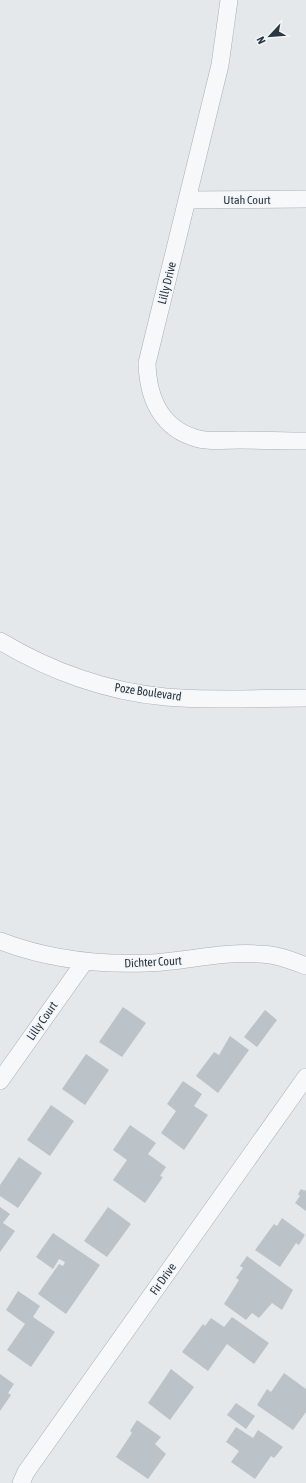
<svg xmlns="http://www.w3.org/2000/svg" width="306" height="1483" font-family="'Asap Condensed',sans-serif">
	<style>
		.building { fill: #bbc2c8 }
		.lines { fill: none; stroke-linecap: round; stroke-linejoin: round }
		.street-casing { stroke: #a9afb5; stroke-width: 18 }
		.street { stroke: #f6f8f9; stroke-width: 17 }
		.labels { text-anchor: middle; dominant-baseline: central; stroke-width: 3; stroke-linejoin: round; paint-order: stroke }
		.street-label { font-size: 12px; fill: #2c3743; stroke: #f3f6f8 }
	</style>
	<rect width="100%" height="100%" fill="#e4e8eb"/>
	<path class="building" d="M123,1007L146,1023L122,1057L99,1042Z
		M265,1010L277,1020L257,1047L244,1037Z
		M230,1036L249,1050L218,1093L196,1076L214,1052L219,1055Z
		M86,1054L109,1070L85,1105L62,1089Z
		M183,1081L202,1094L194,1106L208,1115L184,1150L161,1133L176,1111L167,1104Z
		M51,1105L74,1121L50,1156L27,1140Z
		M130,1125L156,1143L148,1154L166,1167L160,1176L163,1177L145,1203L113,1180L127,1160L113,1150Z
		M19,1157L42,1173L18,1208L0,1196V1185Z
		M301,1189L305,1191L306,1189V1211L295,1203L300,1196L298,1194Z
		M0,1207L10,1214L3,1223L15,1231L0,1252Z
		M108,1207L131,1224L107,1257L84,1241Z
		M282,1218L305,1235L299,1245L296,1243L280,1267L255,1250L274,1224L277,1226Z
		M53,1233L100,1265L66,1314L38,1294L59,1264L63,1266L65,1262L59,1259L53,1269L36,1257Z
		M247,1256L293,1290L282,1310L272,1303L259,1318L252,1313L246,1320L224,1304L239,1280L236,1278L243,1268L240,1266Z
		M18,1291L40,1306L33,1317L55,1332L31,1367L7,1350L25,1324L6,1310Z
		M232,1317L269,1343L254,1364L227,1344L208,1371L182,1352L203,1324L205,1326L211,1318L224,1327Z
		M171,1369L194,1387L170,1420L148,1403Z
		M284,1373L306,1389V1412L293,1430L257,1405L267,1389L271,1392Z
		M0,1374L14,1384L8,1393L11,1395L0,1411Z
		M236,1403L255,1416L246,1429L227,1415Z
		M137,1420L161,1437L155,1444L166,1454L148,1479L116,1457L132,1433L130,1431Z
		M236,1427L253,1438L258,1430L283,1447L274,1458L271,1456L255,1479L231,1462L239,1451L226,1442Z"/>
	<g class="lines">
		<g class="street-casing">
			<path id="street" d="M229,0L220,65L147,363C148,399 162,430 199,439C211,442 226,440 239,440C261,440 284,441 306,441
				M187,200L306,199
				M0,641C50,671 108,692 166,697C212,701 260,698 306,698
				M0,941C47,959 97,965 147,963C184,962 221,951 259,954C275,954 291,960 306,966
				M0,1081L85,961
				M21,1483L26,1472L306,1077"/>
		</g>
		<use href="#street" class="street"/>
	</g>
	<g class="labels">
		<g class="street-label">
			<text x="247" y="200">Utah Court</text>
			<text transform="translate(167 283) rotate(-76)">Lilly Drive</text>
			<text transform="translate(148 692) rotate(8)">Poze Boulevard</text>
			<text transform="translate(153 962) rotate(-3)">Dichter Court</text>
			<text transform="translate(42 1021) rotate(-55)">Lilly Court</text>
			<text transform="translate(163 1279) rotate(-55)">Fir Drive</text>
		</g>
	</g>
	<g transform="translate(270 36) rotate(244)" stroke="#f3f6f8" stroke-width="3" paint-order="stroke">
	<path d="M0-3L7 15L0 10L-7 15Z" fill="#2c3743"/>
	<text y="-6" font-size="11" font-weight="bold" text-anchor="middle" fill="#2c3743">N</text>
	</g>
</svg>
